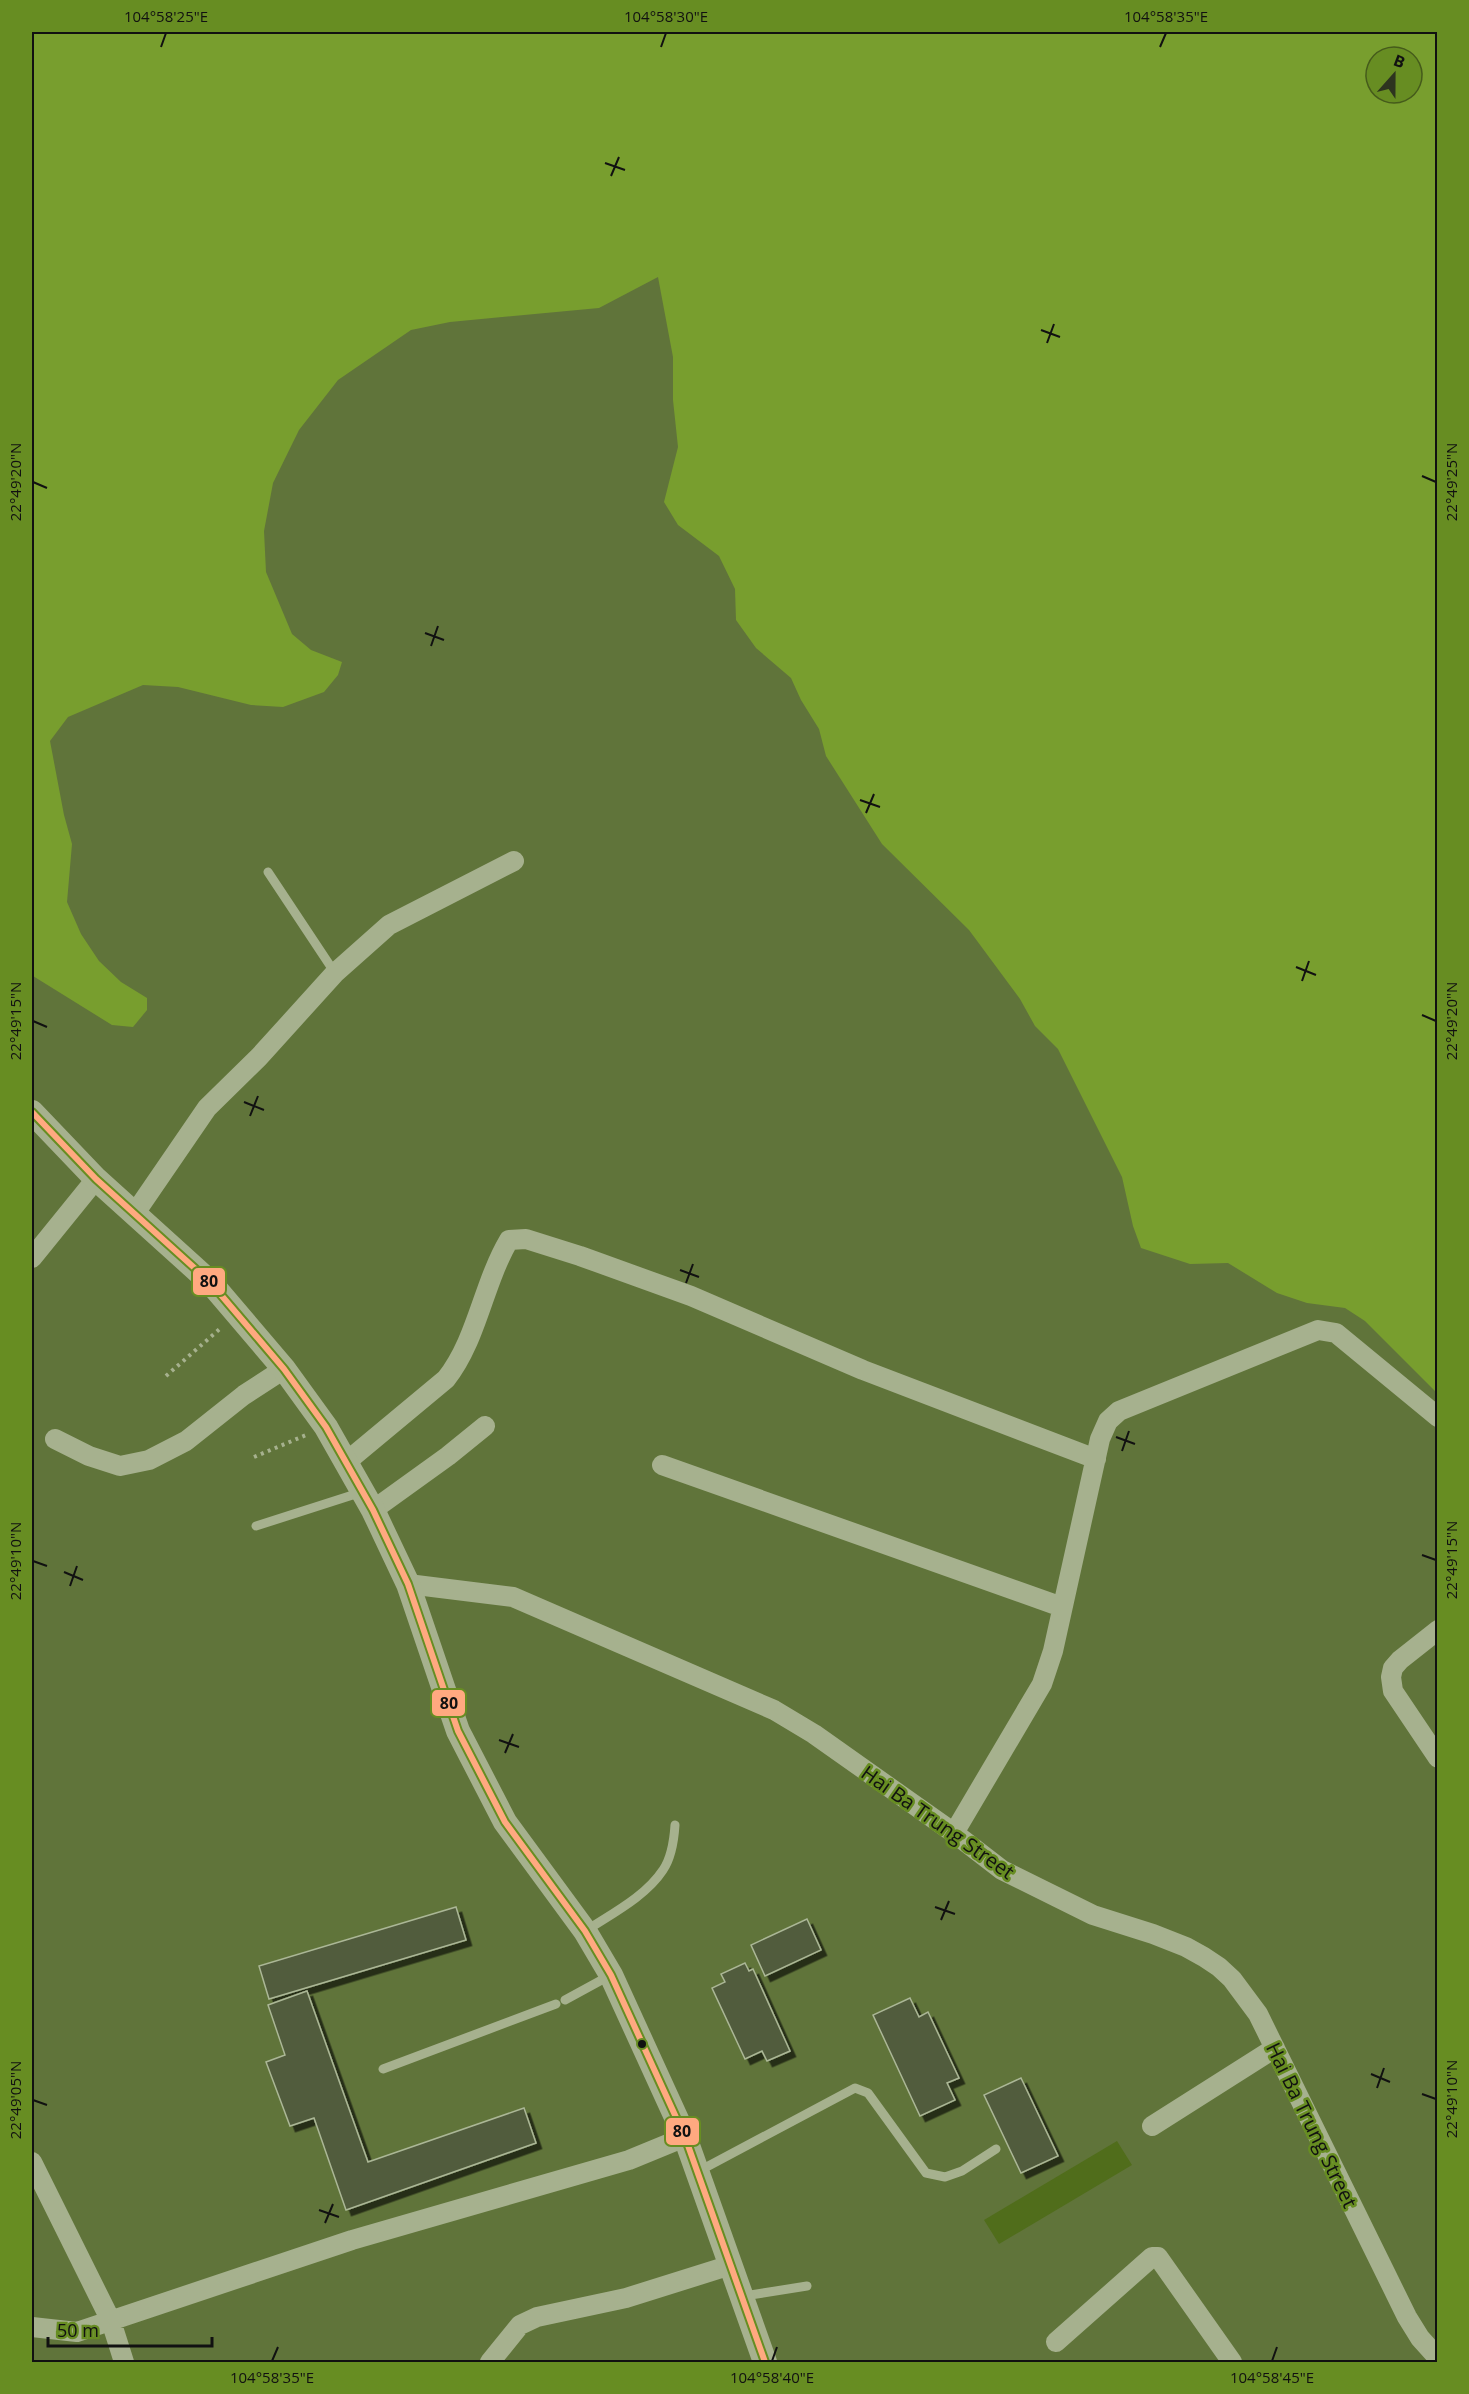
<svg xmlns="http://www.w3.org/2000/svg" width="1469" height="2394" font-family="'Open Sans',sans-serif">
	<style>
		.green { fill: #789e2e; fill-rule: evenodd }
		.water { fill: #506d1b }
		.building { fill: #515b3d; stroke: #abb796; stroke-width: 1.5; filter: url(#shadow) }
		.lines { fill: none; stroke-linecap: round; stroke-linejoin: round }
		.path { stroke: #a6b18e; stroke-width: 4; stroke-dasharray: 3 4.5; stroke-linecap: butt }
		.service { stroke: #a6b18e; stroke-width: 9 }
		.minor { stroke: #a6b18e; stroke-width: 20 }
		.tertiary { stroke: #a6b18e; stroke-width: 24 }
		.bus-1-casing { stroke: #678d22; stroke-width: 10 }
		.bus-1 { stroke: #ffa980; stroke-width: 6 }
		.ticks { fill: none; stroke: #111; stroke-width: 2 }
		.bus-dot { fill: #111; stroke: #678d22; stroke-width: 2 }
		.labels { text-anchor: middle; dominant-baseline: central; stroke-width: 5; stroke-linejoin: round; paint-order: stroke }
		.street-label { font-size: 20px; fill: #111; stroke: #678d22 }
		.line-badge { stroke: #678d22; stroke-width: 2 }
		.pale-badge-label { font-size: 16px; text-anchor: middle; font-weight: bold; fill: #111 }
		.neatline { fill: none; stroke: #111; stroke-width: 2 }
		.ticks-label { font-size: 15px; text-anchor: middle; fill: #111 }
	</style>
	<defs>
		<filter id="shadow"><feDropShadow dx="5.5" dy="5.5" stdDeviation="0" flood-color="#0009"/></filter>
	</defs>
	<rect width="100%" height="100%" fill="#60743a"/>
	<path class="green" d="M32,32H1437V1393L1365,1321L1345,1308L1307,1303L1277,1293L1228,1263L1190,1264L1141,1248L1133,1226L1122,1177L1058,1049L1035,1026L1020,999L969,930L882,844L826,756L819,729L801,700L791,678L756,648L736,620L735,589L719,556L678,525L664,502L678,447L673,400V357L658,277L599,308L450,322L411,330L338,380L299,430L273,483L264,531L266,572L292,634L311,650L342,662L338,675L324,692L283,707L251,705L178,687L143,685L68,717L50,741L64,815L72,844L67,902L81,934L99,961L121,982L147,998V1010L133,1027L112,1025L33,976L32,977ZM1376,57H1412V93H1376Z"/>
	<path class="water" d="M1117,2141L1132,2165L999,2244L984,2220Z"/>
	<path class="building" d="M456,1907L466,1940L269,1999L259,1966Z
		M807,1919L821,1950L765,1976L751,1945Z
		M745,1963L749,1971L753,1969L790,2051L767,2061L762,2051L745,2059L712,1988L725,1982L721,1974Z
		M307,1991L368,2162L524,2108L536,2143L346,2210L314,2118L290,2126L266,2062L285,2055L268,2005Z
		M910,1998L919,2017L928,2012L959,2078L947,2083L955,2100L920,2116L873,2015Z
		M1021,2078L1058,2156L1021,2173L984,2095Z"/>
	<g class="lines">
		<path class="path" d="M166,1376L222,1327
			M254,1457L306,1435"/>
		<path class="service" d="M268,872L335,973
			M256,1526L362,1492
			M587,1930C613,1913 646,1896 663,1870C672,1857 674,1840 675,1825
			M565,2000L609,1976
			M383,2069L556,2004
			M699,2171L855,2088L868,2093L926,2173L945,2177L962,2171L996,2149
			M744,2296L807,2286"/>
		<path class="minor" d="M135,1213L207,1108L259,1057L335,973L389,925L514,861
			M32,1258L96,1179
			M55,1439L89,1456L120,1466L149,1460L186,1441L244,1395L284,1369
			M345,1463L446,1379C477,1340 483,1284 509,1240L526,1239L580,1256L691,1296L863,1370L1096,1459
			M662,1465L1062,1607
			M373,1510L448,1456L485,1426
			M408,1584L513,1597L774,1710L814,1734L954,1833L1002,1870L1093,1915L1153,1934L1186,1947L1204,1957L1219,1967L1232,1979L1258,2014L1407,2317L1420,2338L1438,2358
			M1438,1630L1400,1660L1393,1668L1391,1677L1393,1691L1438,1758
			M954,1833L1042,1684L1053,1651L1100,1439L1108,1421L1119,1411L1318,1330L1336,1333L1438,1417
			M1152,2126L1275,2048
			M32,2162L111,2321L124,2362
			M32,2327L77,2332L352,2240L629,2160L685,2137
			M1056,2342L1152,2257H1158L1232,2362
			M490,2362L520,2325L537,2317L626,2298L731,2265"/>
		<path class="tertiary" d="M32,1112L96,1179L210,1282L284,1369L326,1427L373,1510L408,1584L458,1731L505,1822L585,1931L611,1975L685,2137L765,2362"/>
		<g class="bus-1-casing">
			<path id="bus-1" d="M32,1112L96,1179L210,1282L284,1369L326,1427L373,1510L408,1584L458,1731L505,1822L585,1931L611,1975L685,2137L765,2362"/>
		</g>
		<use href="#bus-1" class="bus-1"/>
	</g>
	<path class="ticks" d="M161,47L166,33M661,47L666,33M1160,47L1166,33M605,163L625,170M611,176L619,157M1041,330L1060,337M1047,343L1054,324M1422,476L1436,482M33,482L47,488M425,633L444,640M431,646L438,626M860,800L880,807M866,813L874,794M1296,967L1316,975M1302,981L1309,961M1422,1015L1436,1021M33,1021L47,1027M244,1102L264,1110M250,1116L258,1096M680,1270L699,1277M686,1283L693,1264M1116,1437L1135,1444M1122,1451L1129,1431M1422,1555L1436,1560M33,1561L47,1566M64,1572L83,1580M70,1586L77,1566M499,1740L519,1747M505,1753L513,1734M935,1907L955,1914M941,1920L949,1901M1371,2074L1390,2082M1377,2088L1384,2068M1422,2094L1436,2099M33,2100L47,2105M319,2210L339,2217M325,2223L333,2204M272,2361L278,2347M772,2361L777,2347M1272,2361L1277,2347"/>
	<circle class="bus-dot" cx="642" cy="2044" r="5"/>
	<g class="labels">
		<g class="street-label">
			<text transform="translate(938 1822) rotate(35)">Hai Ba Trung Street</text>
			<text transform="translate(1312 2125) rotate(64)">Hai Ba Trung Street</text>
		</g>
	</g>
	<g class="line-badge">
		<rect x="192" y="1267" width="34" height="29" rx="6" fill="#ffa980"/>
		<rect x="431" y="1689" width="35" height="28" rx="6" fill="#ffa980"/>
		<rect x="665" y="2117" width="35" height="29" rx="6" fill="#ffa980"/>
	</g>
	<g class="pale-badge-label">
		<text x="209" y="1287">80</text>
		<text x="449" y="1709">80</text>
		<text x="682" y="2137">80</text>
	</g>
	<rect width="1469" height="2394" fill="none" stroke="#678d22" stroke-width="66"/>
	<g transform="translate(1394 75) rotate(21)"><circle r="28" fill="#678d22" stroke="#455b1b" stroke-width="1.5"/>
	<path d="M0-4.5L10 22L0 15L-10 22Z" fill="#2d341f"/>
	<text y="-9" font-size="16" font-weight="bold" text-anchor="middle" fill="#111111">B</text>
	</g>
	<path d="M48 2337v9h164v-9" fill="none" stroke="#111111" stroke-width="3"/>
	<text x="57" y="2337" font-size="18" fill="#111111" stroke="#678d22" stroke-width="4.5" paint-order="stroke">50 m</text>
	<rect x="33" y="33" width="1403" height="2328" class="neatline"/>
	<g class="ticks-label">
		<text x="166" y="22">104°58'25"E</text>
		<text x="666" y="22">104°58'30"E</text>
		<text x="1166" y="22">104°58'35"E</text>
		<text transform="translate(1452 482) rotate(-90)" y="5">22°49'25"N</text>
		<text transform="translate(16 482) rotate(-90)" y="5">22°49'20"N</text>
		<text transform="translate(1452 1021) rotate(-90)" y="5">22°49'20"N</text>
		<text transform="translate(16 1021) rotate(-90)" y="5">22°49'15"N</text>
		<text transform="translate(1452 1560) rotate(-90)" y="5">22°49'15"N</text>
		<text transform="translate(16 1561) rotate(-90)" y="5">22°49'10"N</text>
		<text transform="translate(1452 2099) rotate(-90)" y="5">22°49'10"N</text>
		<text transform="translate(16 2100) rotate(-90)" y="5">22°49'05"N</text>
		<text x="272" y="2383">104°58'35"E</text>
		<text x="772" y="2383">104°58'40"E</text>
		<text x="1272" y="2383">104°58'45"E</text>
	</g>
</svg>
